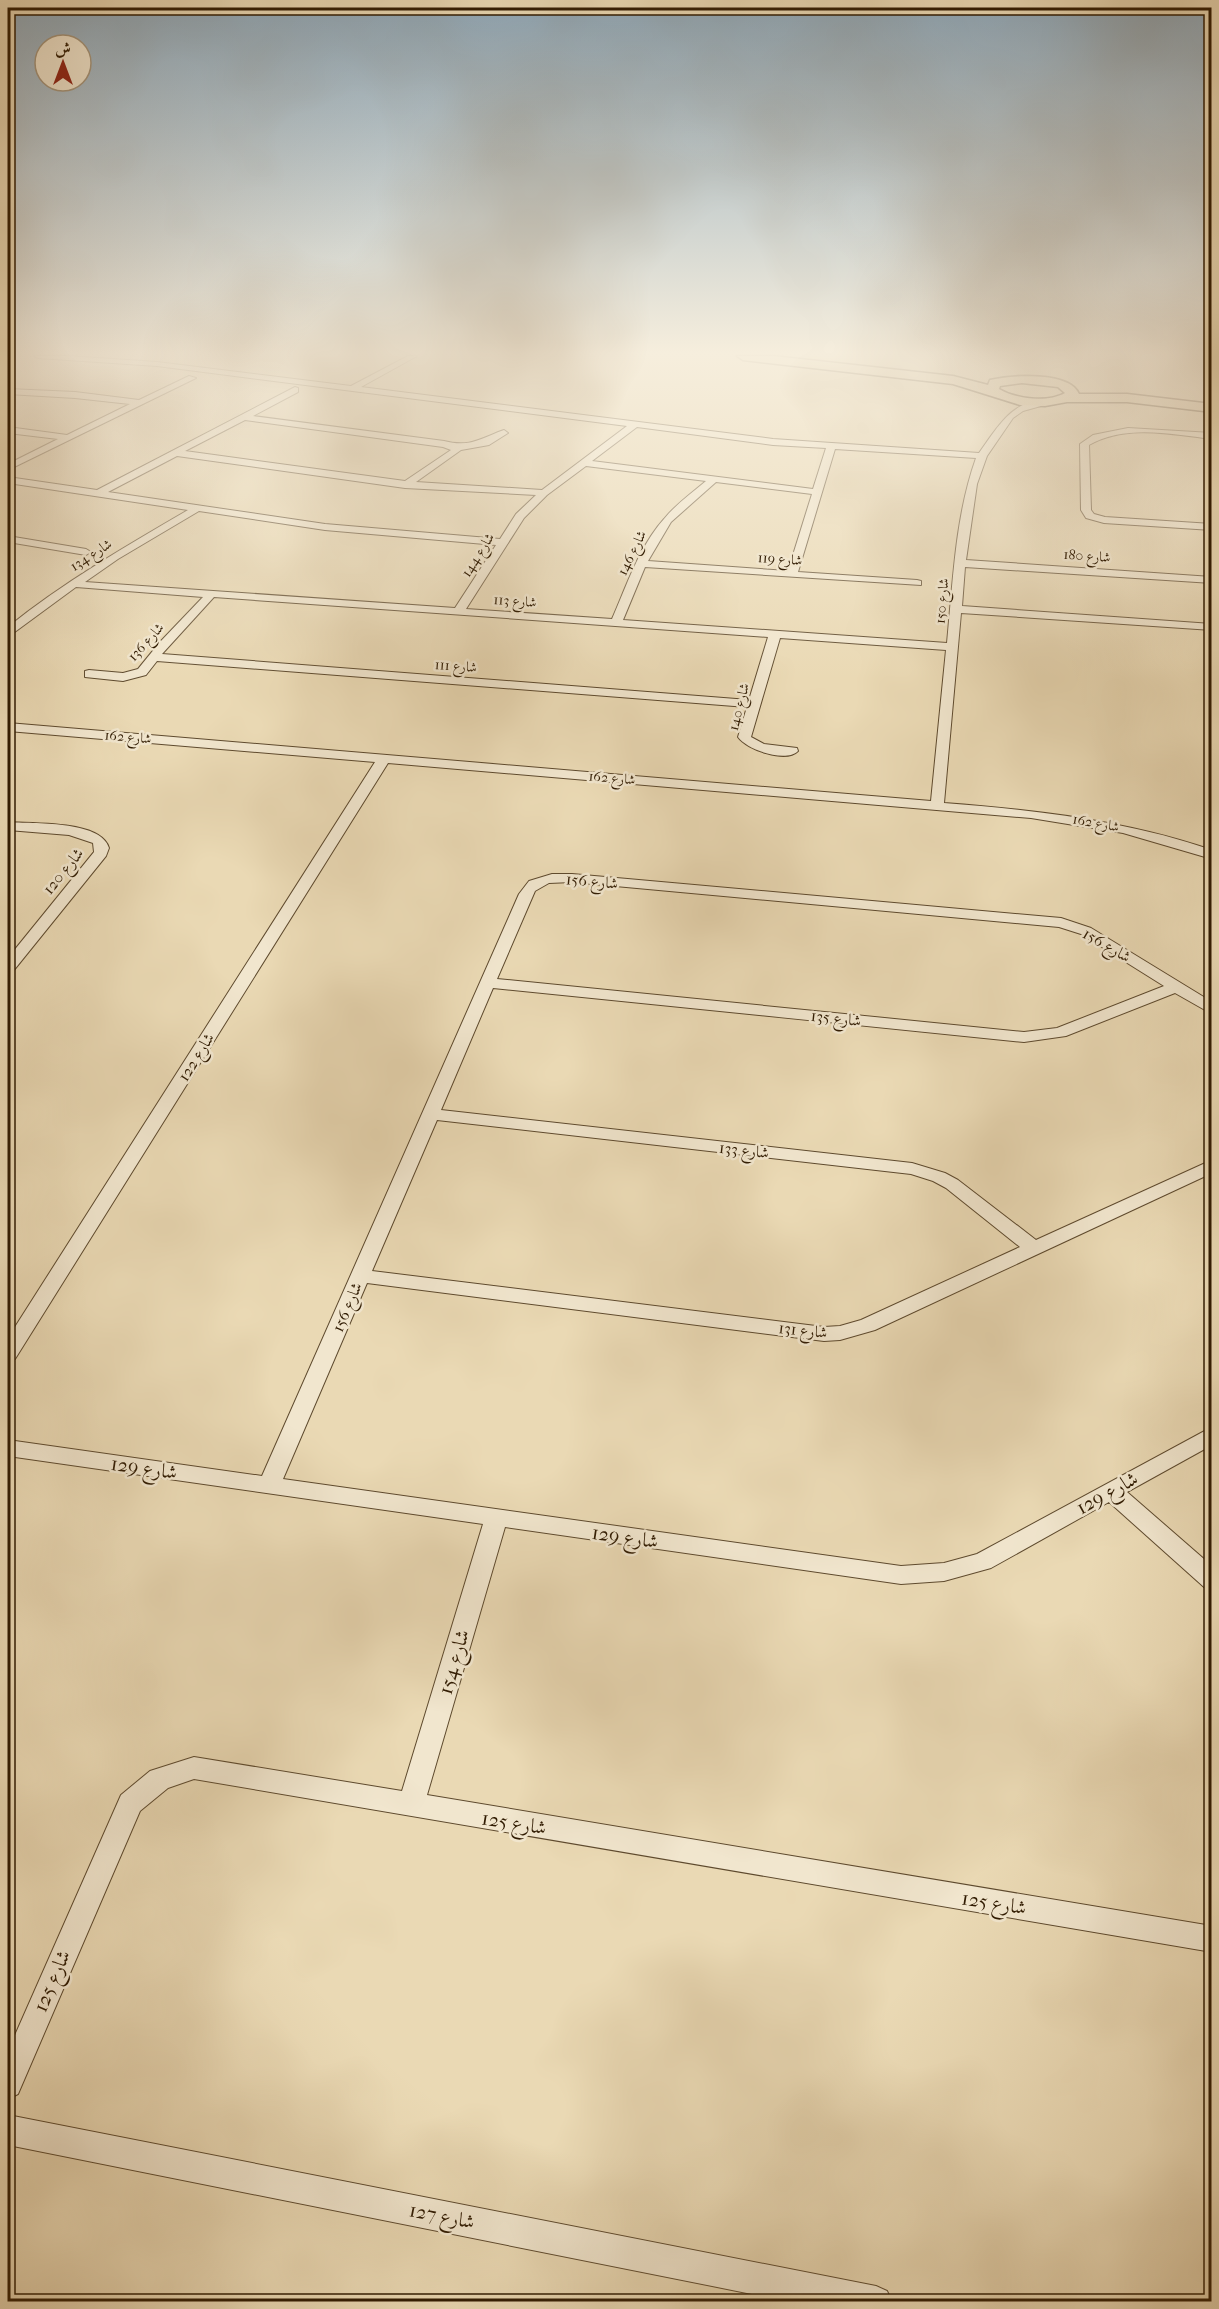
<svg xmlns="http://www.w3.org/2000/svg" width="1219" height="2309" font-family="'IM FELL French Canon',Amiri,serif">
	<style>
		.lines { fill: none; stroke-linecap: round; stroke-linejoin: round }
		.street-casing { stroke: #5e4a2e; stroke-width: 2 }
		.primary-casing { stroke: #301b02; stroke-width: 3 }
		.street { fill: #f1e6ce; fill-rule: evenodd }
		.primary { fill: #ead9b4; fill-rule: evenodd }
		.labels { text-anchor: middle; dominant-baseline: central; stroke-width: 5; stroke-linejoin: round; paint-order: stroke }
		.far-street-label { font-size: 14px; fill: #301b02; stroke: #f1e6ce }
		.street-label { font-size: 16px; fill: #301b02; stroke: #f1e6ce }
		.near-street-label { font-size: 20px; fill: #301b02; stroke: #f1e6ce }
	</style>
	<rect width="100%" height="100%" fill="#ead9b4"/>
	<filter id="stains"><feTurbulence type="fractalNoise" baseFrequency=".00333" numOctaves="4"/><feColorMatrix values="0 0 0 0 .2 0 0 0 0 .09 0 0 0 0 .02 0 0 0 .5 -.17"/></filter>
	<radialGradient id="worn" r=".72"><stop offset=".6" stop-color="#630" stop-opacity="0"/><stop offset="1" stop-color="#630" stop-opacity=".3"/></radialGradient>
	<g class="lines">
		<g class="street-casing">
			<path id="street" d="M34,356H68L157,362L351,386L408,356H417L361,387L773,439L979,453C997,428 1013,398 1048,400V404L1023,411L1013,418L987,456L977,484L966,560L1212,577V583L965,567L962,606L1212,624V630L961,613L944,803C1035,810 1124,820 1212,850V859L1123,833L1031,818L388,763L15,1359L8,1361V1338L375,762L8,731V723L931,801L946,650L780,638L751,737L764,744L797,748L798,751C786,763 747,750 738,737L747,707L157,661L146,675L123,681L85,677V671L89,670L123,673L138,669L160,642L203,597L76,587L12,634L8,635V627C64,582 126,546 188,510L8,483V477L97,490L295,387L298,388V392L253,416L444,441C470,448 481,438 504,430L508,433L489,445L461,450L416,482L542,490L627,426L157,366L38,358ZM245,420L443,447L451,450L405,481L185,451ZM637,427L773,445L826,448L813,489L592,461ZM835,449L976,458C955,517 953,582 947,643L623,620L645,567L921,585V581L917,580L798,572ZM177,456L405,488L536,495L516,514L500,539L325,524L108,492ZM586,466L706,481C692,493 676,504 664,519C639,547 627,585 612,619L466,609L524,518L547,495ZM716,482L812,494L788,571L648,561L671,522ZM199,511L325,530L496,545L455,608L85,582L118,559ZM214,597L768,637L749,700L162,654Z
				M189,376L196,378L8,470V464L58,439L8,433V427L67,435L130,404L75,398L8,394V389L75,392L139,400Z
				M1128,428L1212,433V439C1172,434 1125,424 1089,445L1091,510L1094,514L1105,517L1212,524V530L1104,523L1086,518L1081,510L1080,444L1093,435Z
				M8,536L86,549L91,552L86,555L8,542Z
				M8,822C32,824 101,820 109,848L106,856L14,970L8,972V958L94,852L93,843L69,835L8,830Z
				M552,874H572L1061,918L1091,928L1212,1002V1014L1175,993L1066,1036L1024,1042L493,988L441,1110L912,1163L945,1173L958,1180L1036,1240L1212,1160V1173L875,1330L840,1340L824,1341L367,1283L283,1479L901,1566L944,1563L977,1554L1212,1427V1445L1127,1492L1212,1566V1589L1204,1587L1109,1502L991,1568L944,1581L901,1584L505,1527L427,1795L1212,1926V1952L194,1779L168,1788L140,1811L18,2094L8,2099V2051L121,1795L150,1771L194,1757L402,1791L483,1524L8,1456V1440L262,1476L519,894L529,881ZM572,882L1059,927L1081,934L1164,986L1057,1028L1024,1032L497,979L535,891L549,883ZM437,1120L911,1174L933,1181L946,1188L1020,1247L861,1320L840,1326L824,1327L372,1271Z
				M8,2115L876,2286L887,2291L892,2302H792L8,2145Z"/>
		</g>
		<g class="primary-casing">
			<path id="primary" d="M737,356H773L953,376L988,385L990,380C1011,375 1070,371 1079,394H1127L1212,404V412L1127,402H1067L1045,406L1020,405L953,384L743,360ZM1022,383L1058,387L1065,393C1047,403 1016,399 999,389L1000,386Z"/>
		</g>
		<use href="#street" class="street"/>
		<use href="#primary" class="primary"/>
	</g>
	<linearGradient id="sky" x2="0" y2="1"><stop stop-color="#8fa9bb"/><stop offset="0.52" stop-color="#f6eedd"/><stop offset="1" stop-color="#f6eedd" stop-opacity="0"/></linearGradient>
	<rect width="1219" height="679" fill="url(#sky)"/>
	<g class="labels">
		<g class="far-street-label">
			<text transform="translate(632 553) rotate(-64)">شارع 146</text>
			<text transform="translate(91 555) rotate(-33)">شارع 134</text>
			<text transform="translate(478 555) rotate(-58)">شارع 144</text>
			<text transform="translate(1087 556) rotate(4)">شارع 180</text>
			<text transform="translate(780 559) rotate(4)">شارع 119</text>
			<text transform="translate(515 601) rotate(4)">شارع 113</text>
			<text transform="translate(942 601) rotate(-85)">شارع 150</text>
			<text transform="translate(146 642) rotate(-48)">شارع 136</text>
			<text transform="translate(456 666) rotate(4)">شارع 111</text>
			<text transform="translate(739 707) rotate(-76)">شارع 140</text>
			<text transform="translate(128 737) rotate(5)">شارع 162</text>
			<text transform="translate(612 778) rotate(5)">شارع 162</text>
			<text transform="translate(1096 823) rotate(10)">شارع 162</text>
		</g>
		<g class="street-label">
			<text transform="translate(63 871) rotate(-51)">شارع 120</text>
			<text transform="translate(592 881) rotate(5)">شارع 156</text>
			<text transform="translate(1107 945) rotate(30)">شارع 156</text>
			<text transform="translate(836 1018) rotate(6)">شارع 135</text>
			<text transform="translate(196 1057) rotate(-58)">شارع 122</text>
			<text transform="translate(744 1150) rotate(6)">شارع 133</text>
			<text transform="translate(347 1307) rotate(-67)">شارع 156</text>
			<text transform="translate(803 1330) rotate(6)">شارع 131</text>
		</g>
		<g class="near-street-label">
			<text transform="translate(144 1468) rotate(8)">شارع 129</text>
			<text transform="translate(1107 1493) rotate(-29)">شارع 129</text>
			<text transform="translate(625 1537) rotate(8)">شارع 129</text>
			<text transform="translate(454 1662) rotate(-74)">شارع 154</text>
			<text transform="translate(514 1823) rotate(9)">شارع 125</text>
			<text transform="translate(994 1903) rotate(9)">شارع 125</text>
			<text transform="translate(52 1981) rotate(-67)">شارع 125</text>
			<text transform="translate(442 2216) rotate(11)">شارع 127</text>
		</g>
	</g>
	<rect width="1219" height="2309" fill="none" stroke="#ead9b4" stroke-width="30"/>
	<rect x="9" y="9" width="1201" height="2291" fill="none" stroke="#301b02" stroke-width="3"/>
	<rect x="15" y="15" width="1189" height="2279" fill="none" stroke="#301b02" stroke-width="1.5"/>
	<g transform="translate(63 63)"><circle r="28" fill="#f1e6ce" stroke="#a4957c" stroke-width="1.5"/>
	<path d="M0-4.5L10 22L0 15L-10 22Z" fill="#8f2418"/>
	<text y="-9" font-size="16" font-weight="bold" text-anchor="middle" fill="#301b02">ش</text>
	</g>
	<rect width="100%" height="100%" filter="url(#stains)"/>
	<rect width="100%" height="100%" fill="url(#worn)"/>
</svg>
